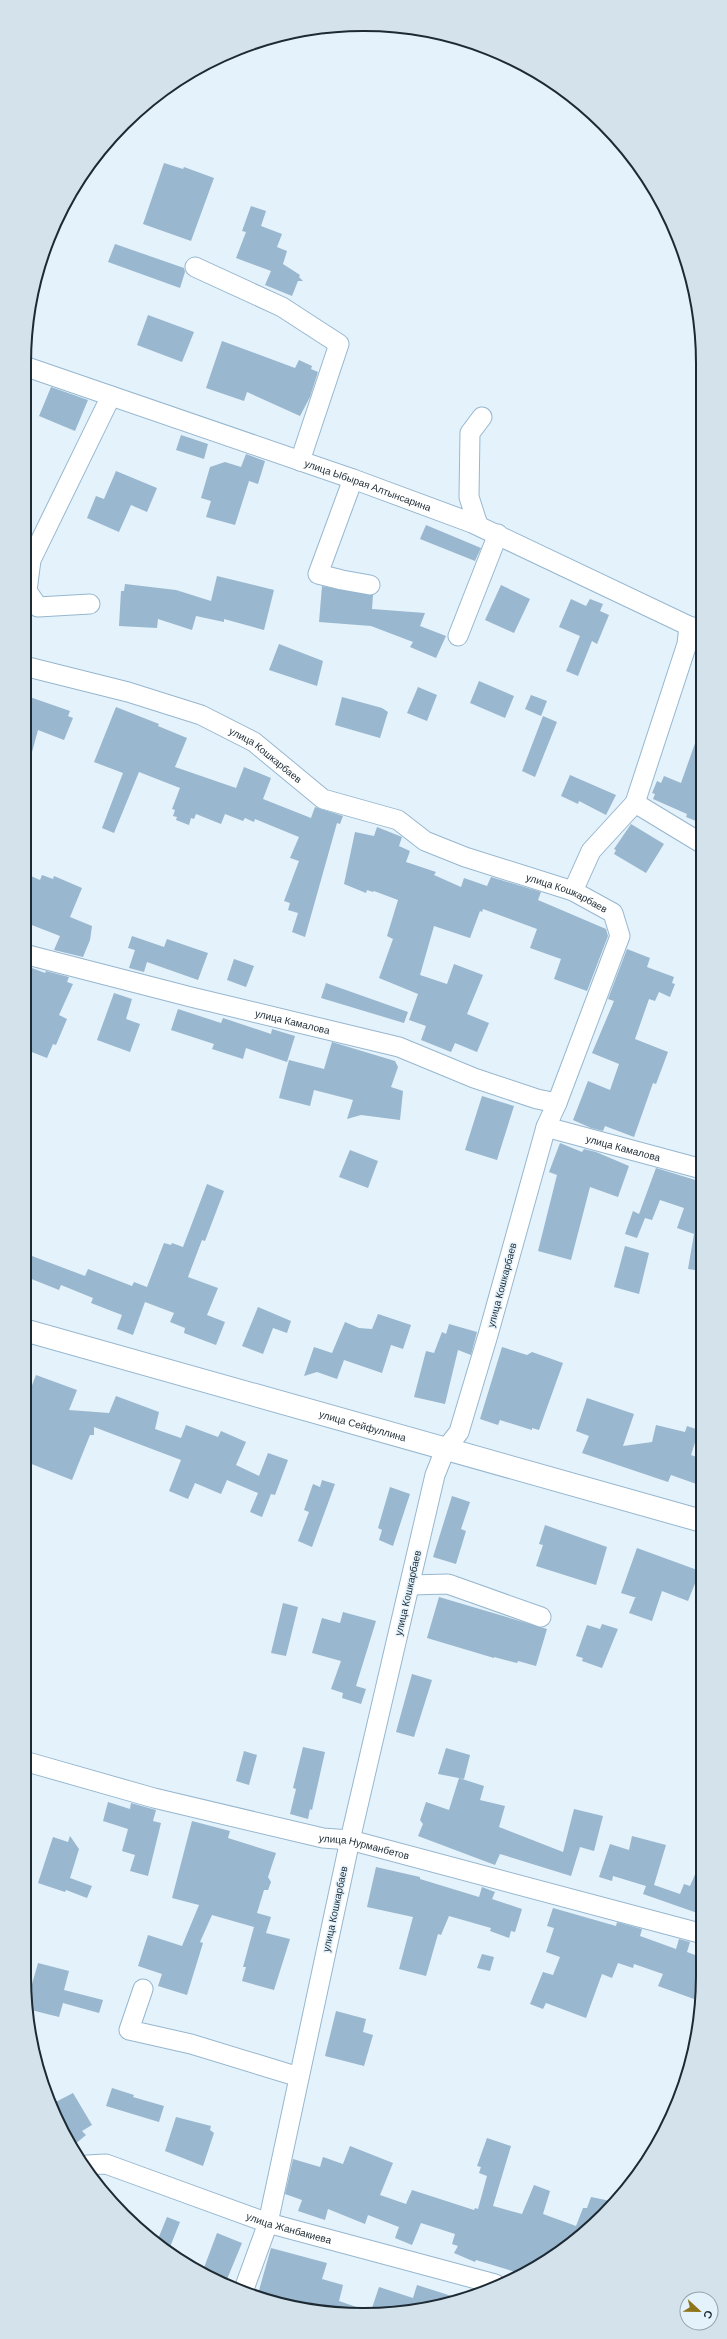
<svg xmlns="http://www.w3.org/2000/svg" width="727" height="2339" font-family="'DM Sans',sans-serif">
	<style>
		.building { fill: #99b7ce }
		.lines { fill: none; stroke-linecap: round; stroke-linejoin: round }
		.minor-casing { stroke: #96b7cf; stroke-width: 21 }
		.tertiary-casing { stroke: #96b7cf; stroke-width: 24 }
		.minor { stroke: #fff; stroke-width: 19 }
		.tertiary { stroke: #fff; stroke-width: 22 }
		.labels { text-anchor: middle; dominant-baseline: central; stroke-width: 3; stroke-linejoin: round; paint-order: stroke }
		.street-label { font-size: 10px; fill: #1d2a33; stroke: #e4f2fc }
		.rim { fill: none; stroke: #1d2a33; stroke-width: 2 }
	</style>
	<rect width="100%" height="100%" fill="#e4f2fc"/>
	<path class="building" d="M164,163L183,169L184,167L214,178L191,241L143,224Z
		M251,206L266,211L261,226L282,234L277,247L287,251L283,264L300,275L299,277L303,281H298L292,296L265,285L271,271L236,258L246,232L242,231Z
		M115,244L184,268L185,272L180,288L108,262Z
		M148,315L194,332L182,362L137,345Z
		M222,341L295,368L299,360L312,366L311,369L318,372L310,397L300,416L247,392L244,401L206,388Z
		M51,387L88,400L75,431L39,416Z
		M181,435L208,444L204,459L176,450Z
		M246,454L265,461L258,484L249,481L235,525L206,517L211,501L201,498L210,467L225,462L241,467Z
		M116,471L157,488L147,512L131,505L119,532L87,518L96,496L104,499Z
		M426,525L481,548L475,561L420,539Z
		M217,576L274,590L264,630L224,619V622L196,616L192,630L158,619L157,628L119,626L121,591H124L125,584L176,590L211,601Z
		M501,585L530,599L514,633L485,620Z
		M322,586L373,595L372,609L425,613L420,626L446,636L436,658L410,647L413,642L371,626L319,622Z
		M571,599L586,606L590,599L603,604L600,611L609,615L597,644L592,641L578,676L566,671L580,636L559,627Z
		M279,644L323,661L317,686L269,670Z
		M479,681L514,696L505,718L470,703Z
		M418,687L437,695L427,721L407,713Z
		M24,695L70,711L68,716L73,718L64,740L38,730L28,767L24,766Z
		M531,695L547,701L541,716L525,709Z
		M342,697L382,708L388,712L380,738L335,725Z
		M116,707L159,724L158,726L187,738L175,767L236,788L244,767L271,778L263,799L311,818L315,807L343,816L340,824L337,823L305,937L292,932L298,913L288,910L290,903L284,901L299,861L290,858L299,837L255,819L254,822L245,818L243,821L225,814L221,824L196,814L194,819L191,818L189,825L176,820L177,817L173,816L175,810L172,809L180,788L139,772L114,833L102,828L123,773L94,762Z
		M543,716L557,722L535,777L522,771Z
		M699,732H701V765L695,783L699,784L701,781V823L686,817L687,814L653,799L655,794L652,793L657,781L661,783L664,776L681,783Z
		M570,775L616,795L606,815L579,801L578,804L561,796Z
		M631,824L664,844L646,873L614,854L616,850L614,849Z
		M377,827L402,837L399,846L410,851L406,862L436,872L434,875L461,887L464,878L487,886L491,877L541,892L538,900L606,929L608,936L587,991L554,979L561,959L530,948L537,929L483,909L482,912L480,911L470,938L434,926L420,975L447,984L454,964L483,975L467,1014L489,1023L477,1052L455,1043L451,1052L421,1040L426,1026L409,1020L418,994L379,978L393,939L387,936L398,900L374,891L373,892L367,890L366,893L344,884L355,832L374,836Z
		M24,873L40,880L42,875L53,879L54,876L82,888L70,917L92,926L90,940L83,957L54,950L60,936L24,922Z
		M132,936L164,947L167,939L208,953L198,980L147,962L144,972L129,968L135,950L128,948Z
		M627,949L650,958L647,967L674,977L672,983L675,984L670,997L659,992L655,1001L649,999L635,1039L668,1052L656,1084L653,1083L634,1137L605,1126L603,1131L591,1128L573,1120L588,1081L610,1090L619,1064L592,1053L614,1001L608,999Z
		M234,959L254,966L246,987L227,980Z
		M24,965L45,973L46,971L69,977L67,982L73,984L59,1015L67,1019L56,1045L53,1044L47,1058L24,1049Z
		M326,983L408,1012L404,1023L321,998Z
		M114,993L132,999L126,1019L140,1024L130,1052L97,1040Z
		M178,1009L221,1023L223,1018L271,1034L272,1029L295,1036L287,1062L246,1048L243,1059L212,1049L214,1044L171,1030Z
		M332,1042L395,1061L398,1067L391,1087L403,1091L400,1120L361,1115L347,1119L353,1100L314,1090L310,1106L279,1098L289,1060L324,1069Z
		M482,1096L514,1106L497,1160L465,1150Z
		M560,1143L582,1152L584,1149L596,1152L629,1166L618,1197L590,1187L571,1260L538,1251L557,1175L549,1172Z
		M350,1150L378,1161L368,1188L339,1177Z
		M656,1168L702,1182L696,1202L702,1203V1271L688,1269L694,1234L677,1228L684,1208L660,1200L652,1220L645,1218L637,1238L625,1234L633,1211L639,1214Z
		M207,1184L224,1191L205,1241L202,1240L188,1277L218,1288L207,1315L225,1322L216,1345L184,1333L185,1328L170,1322L174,1313L145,1302L133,1335L117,1329L122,1315L91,1303L93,1298L61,1285L59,1290L24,1276V1253L85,1276L88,1269L132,1286L134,1282L147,1287L164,1243L171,1245L172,1243L183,1247Z
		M625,1246L649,1253L639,1294L614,1287Z
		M258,1307L291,1321L287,1333L273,1328L263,1354L242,1346Z
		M378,1314L411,1325L403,1349L391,1345L382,1373L344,1360L337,1379L317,1372L304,1376L314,1347L332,1353L345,1322L359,1328L372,1329Z
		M449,1324L477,1332L471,1355L458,1350L445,1404L414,1397L426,1351L434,1353L442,1332L446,1334Z
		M502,1347L527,1355L532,1352L563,1363L539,1430L532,1428V1430L500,1420L498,1425L480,1419Z
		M36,1375L77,1390L69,1410L109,1413L116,1396L159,1412L155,1429L181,1438L186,1425L218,1437L221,1431L246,1442L236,1465L259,1476L268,1453L288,1460L275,1495L271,1494L262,1517L250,1512L258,1493L227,1480L221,1494L195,1483L188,1499L169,1491L181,1460L94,1427V1435H90L72,1480L24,1461V1406Z
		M587,1398L634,1414L623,1446L652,1442L656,1425L685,1432L687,1426L699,1430L691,1455L702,1459V1486L671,1475L668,1482L582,1453L589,1436L576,1431Z
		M322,1480L335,1484L312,1547L298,1541L309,1512L304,1510L313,1484L320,1487Z
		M390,1487L410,1494L393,1546L379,1540L382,1530L378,1528Z
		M452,1496L470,1502L461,1529L466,1531L456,1564L433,1557Z
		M545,1525L607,1547L596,1585L536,1566L543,1545L539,1544Z
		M637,1548L700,1571L688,1601L662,1591L652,1621L629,1613L635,1598H637L621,1593Z
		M439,1597L547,1629L536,1666L518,1661L517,1663L494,1657V1658L427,1638Z
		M283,1603L298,1607L286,1656L271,1653Z
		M343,1612L376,1621L356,1686L366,1689L361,1704L342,1698L343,1693L331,1689L341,1661L312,1653L322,1618L340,1623Z
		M602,1624L618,1629L602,1668L582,1661L583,1658L576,1656L587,1625L600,1629Z
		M412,1674L432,1680L414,1737L396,1732Z
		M303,1747L325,1752L312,1810L310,1809L308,1819L290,1814L296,1789L293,1788Z
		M446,1748L470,1755L464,1779L438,1774Z
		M244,1751L257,1755L249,1785L236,1781Z
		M459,1778L484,1786L480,1800L505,1806L499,1827L563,1852L574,1809L603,1816L594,1851L580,1847L571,1876L500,1854L495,1865L418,1836L423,1824L420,1820L426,1802L449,1810Z
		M108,1802L130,1809L131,1803L156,1810L153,1821L161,1823L148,1876L130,1871L135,1855L122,1851L128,1829L103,1821Z
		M192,1821L230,1831L228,1838L276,1853L268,1877L271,1882L268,1890H264L257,1913L271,1917L266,1933L290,1939L274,1990L242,1981L246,1967H243L254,1927L212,1915L200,1942L203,1943L187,1995L158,1986L162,1974L138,1966L148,1935L182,1946L199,1905L172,1898Z
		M70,1836L79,1849L70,1878L92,1886L87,1898L66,1890L65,1892L38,1883L53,1837L68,1842Z
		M632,1836L666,1845L654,1885L680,1894L684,1884L690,1886L703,1856V1915L643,1894L646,1886L613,1876L612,1881L599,1877L610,1844L629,1850Z
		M376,1867L420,1877V1879L479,1897L482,1887L495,1892L492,1899L522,1909L515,1932L511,1931L509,1938L490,1931L491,1928L449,1916L441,1935L438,1934L426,1976L399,1969L413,1917L367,1907Z
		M553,1908L616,1926L617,1922L642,1929L640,1936L676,1949L679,1939L690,1942L687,1952L703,1958L702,1990L698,1988L694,1999L658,1986L663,1974L634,1964L633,1968L618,1963L612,1978L602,1974L586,2018L546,2003L543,2009L530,2004L543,1972L553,1975L560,1957L546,1952L554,1928L547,1926Z
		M482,1954L494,1957L490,1971L477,1968Z
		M38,1963L69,1971L64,1990L103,2000L99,2013L63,2003L59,2017L27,2009V2002Z
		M336,2011L366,2019L363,2032L373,2035L364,2066L325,2056Z
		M112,2088L134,2095L133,2097L164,2106L159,2122L106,2106Z
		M73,2093L92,2125L82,2131L86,2135L74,2145L50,2105Z
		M176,2117L211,2126L210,2130L214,2133L203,2166L165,2151Z
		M487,2138L511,2146L493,2206L522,2214L534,2185L550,2191L543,2214L576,2226L583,2208H587L591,2197L615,2202L604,2215L552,2258L519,2273L476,2260L475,2262L454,2253L458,2246L452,2244L455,2234L421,2223L412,2245L395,2238L399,2227L368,2215L365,2224L328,2209L325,2220L298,2211L302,2200L285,2194L293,2159L320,2167L323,2157L343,2164L350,2146L393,2163L380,2195L406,2204L412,2190L474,2210L475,2208L478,2209L487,2176L479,2173L481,2167L477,2166Z
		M167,2217L180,2222L168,2252L156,2244Z
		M217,2233L242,2243L225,2284L213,2280L202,2273Z
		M271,2248L327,2263L322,2279L343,2285L339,2301L368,2311L367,2314L319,2312L258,2294Z
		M417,2285L461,2299L451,2303L385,2314H370L379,2287L413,2298Z"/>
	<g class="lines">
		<g class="minor-casing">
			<g id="minor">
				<path d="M195,267L282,307L339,344L300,461"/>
				<path id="s1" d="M24,366L353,479L472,523L689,626L701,630"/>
				<path d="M353,479L318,574L342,580L370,585"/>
				<path d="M478,525L469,497L470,433L482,417"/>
				<path d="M90,604L38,607L27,591L31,560L111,396"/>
				<path d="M458,636L498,534"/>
				<path id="s2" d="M24,666L128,692L201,715L254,742L323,799L398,820L425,841L465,857L573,891L613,913L620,936L557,1103L546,1127L488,1335L459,1432L445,1450L435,1475L350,1840L268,2223L244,2289"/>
				<path d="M635,803L701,843"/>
				<path d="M573,891L591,851L635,803L687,644L689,626"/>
				<path id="s3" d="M24,954L191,997L399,1047L474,1078L537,1099L557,1103"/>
				<path id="s4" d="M546,1127L702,1169"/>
				<path d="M410,1585L448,1584L541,1617"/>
				<path id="s5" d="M24,1761L154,1798L323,1838L350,1840L703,1934"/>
				<path d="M143,1989L129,2030L191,2044L299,2077"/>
				<path id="s6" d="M87,2165L106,2164L268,2223L495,2284"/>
			</g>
		</g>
		<g class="tertiary-casing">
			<g id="tertiary">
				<path id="s7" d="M24,1330L702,1521"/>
			</g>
		</g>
		<use href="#minor" class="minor"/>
		<use href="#tertiary" class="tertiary"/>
	</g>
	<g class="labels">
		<g class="street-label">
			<text stroke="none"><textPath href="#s1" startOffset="364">улица Ыбырая Алтынсарина</textPath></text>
			<text stroke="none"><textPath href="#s2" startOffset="260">улица Кошкарбаев</textPath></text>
			<text stroke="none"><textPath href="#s2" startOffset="596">улица Кошкарбаев</textPath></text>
			<text stroke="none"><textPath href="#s3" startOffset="277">улица Камалова</textPath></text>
			<text stroke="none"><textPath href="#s4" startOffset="80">улица Камалова</textPath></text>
			<text transform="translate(502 1285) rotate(-75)">улица Кошкарбаев</text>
			<text stroke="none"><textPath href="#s7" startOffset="352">улица Сейфуллина</textPath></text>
			<text transform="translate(408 1593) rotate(-77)">улица Кошкарбаев</text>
			<text stroke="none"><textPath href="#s5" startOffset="351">улица Нурманбетов</textPath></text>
			<text transform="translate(335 1909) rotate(-78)">улица Кошкарбаев</text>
			<text stroke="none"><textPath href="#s6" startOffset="213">улица Жанбакиева</textPath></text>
		</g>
	</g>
	<path d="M0 0H727V2339H0ZM363 31H364A332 332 0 0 1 696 363V1976A332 332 0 0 1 364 2308H363A332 332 0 0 1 31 1976V363A332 332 0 0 1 363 31Z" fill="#d4e2ec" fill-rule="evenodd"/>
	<path class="rim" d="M363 31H364A332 332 0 0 1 696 363V1976A332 332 0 0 1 364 2308H363A332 332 0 0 1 31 1976V363A332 332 0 0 1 363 31Z"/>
	<g transform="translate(699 2311) rotate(112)"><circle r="19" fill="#e4f2fc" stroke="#94a2ac"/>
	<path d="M0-3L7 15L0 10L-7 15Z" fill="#8f751a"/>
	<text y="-6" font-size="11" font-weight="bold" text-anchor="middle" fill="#1d2a33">С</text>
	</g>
</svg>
